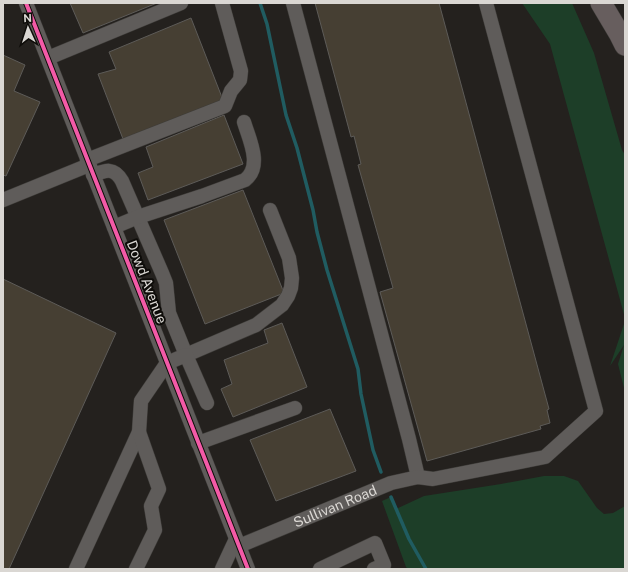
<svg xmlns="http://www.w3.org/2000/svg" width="628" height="572" font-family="'Public Sans',sans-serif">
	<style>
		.green { fill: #1d3e28 }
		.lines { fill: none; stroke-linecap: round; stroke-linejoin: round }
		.stream { stroke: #205c61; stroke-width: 3.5 }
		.building { fill: #463f33; stroke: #5d5b58 }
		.minor-casing { stroke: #3e3c39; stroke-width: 15 }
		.highway-casing { stroke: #3e3c39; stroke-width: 22 }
		.minor { stroke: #5f5c5a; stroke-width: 14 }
		.highway { stroke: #675e5e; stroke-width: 21 }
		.cycleway-casing { stroke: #0e0c09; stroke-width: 6 }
		.cycleway { stroke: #f35aa7; stroke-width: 4 }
		.labels { text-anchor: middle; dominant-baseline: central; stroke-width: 4; stroke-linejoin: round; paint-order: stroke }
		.street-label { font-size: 14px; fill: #dad7d3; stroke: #0e0c09 }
	</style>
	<rect width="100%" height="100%" fill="#24211e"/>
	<path class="green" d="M522,3H572L594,53L622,150L625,155V318L550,44Z
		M625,321V392L618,364L624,345L610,366Z
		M544,476H564L578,481L597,508L604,514L613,513L625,506V569H408L406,567L382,501L391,497L396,509L424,496L501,484Z"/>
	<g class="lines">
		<path class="stream" d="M260,3L267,24L286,115L297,148L313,210L317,232L327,270L358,369L361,394L373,450L381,472
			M391,497L409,539L426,569"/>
	</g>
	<path class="building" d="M70,3H157L83,33Z
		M315,3H439L549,409L547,410L550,423L540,426L541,429L427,461L380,292L393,288L358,165L361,164L354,136L351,137Z
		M191,18L223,100L123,139L98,74L116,69L109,52Z
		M3,55L25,65L14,91L40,102L6,176L3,175Z
		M224,115L243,164L148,200L138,173L153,167L146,147Z
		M243,190L284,293L205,324L164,220Z
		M3,279L116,333L9,569H3Z
		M282,323L307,387L233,417L221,389L232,384L224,360L268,343L264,330Z
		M330,409L356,471L276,501L250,440Z"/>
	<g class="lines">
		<g class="minor-casing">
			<g id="minor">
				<path d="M26,3L248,569"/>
				<path d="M293,3L409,439L418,477"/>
				<path d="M48,58L181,3"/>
				<path d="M87,160L225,106L231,91L240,80L241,71L222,3"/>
				<path d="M93,175C106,170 114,167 122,181L162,273L166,283L169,313L186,355L256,325L282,305L288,296L291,288L292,278L289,258L270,210"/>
				<path d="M3,200L89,165"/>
				<path d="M114,227L138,217L202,196L245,180C263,166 249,139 244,122"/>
				<path d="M198,443L295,408"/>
				<path id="s1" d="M239,546L391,483L418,477L433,479L545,457L596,411L486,3"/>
				<path d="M76,569L139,432L141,401L167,363L186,355L207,403"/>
				<path d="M136,569L155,530L151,506L159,489L139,432"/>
				<path d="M222,569L236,539"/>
				<path d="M320,569L375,543L384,565L374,569"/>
			</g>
		</g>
		<g class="highway-casing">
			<path id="highway" d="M601,3L620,35L625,45"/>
		</g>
		<use href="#minor" class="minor"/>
		<use href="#highway" class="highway"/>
		<g class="cycleway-casing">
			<path id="cycleway" d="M26,3L248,569"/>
		</g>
		<use href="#cycleway" class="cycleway"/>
	</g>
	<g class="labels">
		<g class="street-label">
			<text transform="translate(147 282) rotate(69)">Dowd Avenue</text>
			<text stroke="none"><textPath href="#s1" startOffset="104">Sullivan Road</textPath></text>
		</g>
	</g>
	<rect width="628" height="572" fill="none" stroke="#dad7d3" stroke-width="8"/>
	<g transform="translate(28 28) rotate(357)" stroke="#0e0c09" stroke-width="3" paint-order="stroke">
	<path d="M0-3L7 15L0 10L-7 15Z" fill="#dad7d3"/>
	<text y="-6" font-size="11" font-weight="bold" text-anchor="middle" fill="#dad7d3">N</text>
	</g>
</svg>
